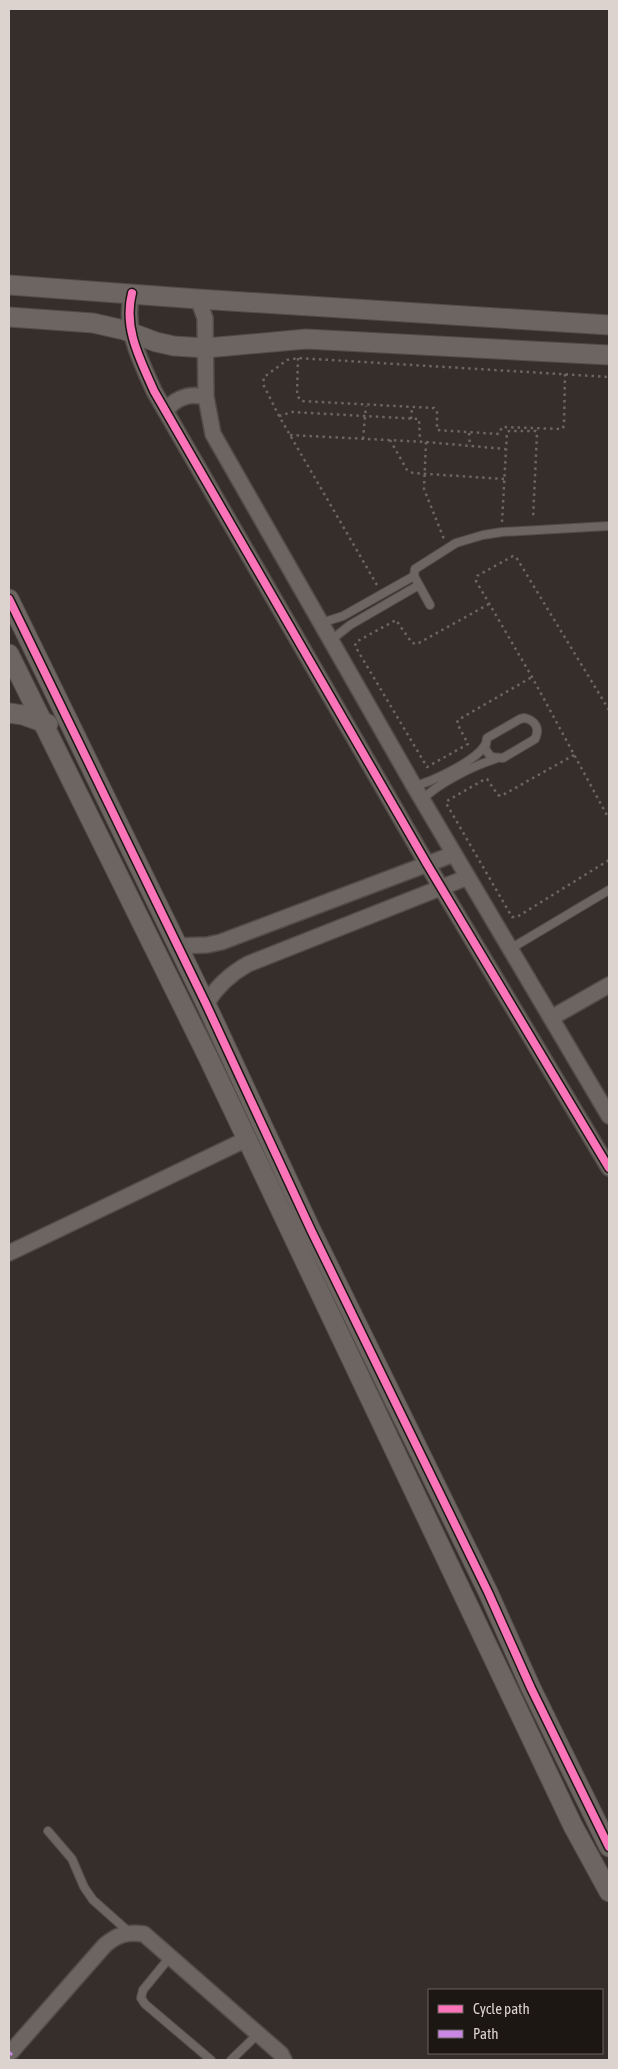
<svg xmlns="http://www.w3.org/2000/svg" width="618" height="2069" font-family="'Asap Condensed',sans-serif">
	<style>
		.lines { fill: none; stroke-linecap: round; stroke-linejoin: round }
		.service-casing { stroke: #524c48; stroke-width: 10 }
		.minor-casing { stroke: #524c48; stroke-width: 18 }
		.tertiary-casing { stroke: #524c48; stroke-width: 21 }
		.path { stroke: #6c6561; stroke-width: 2.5; stroke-dasharray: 2.5 4; stroke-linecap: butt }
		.service { stroke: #6c6561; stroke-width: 8 }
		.minor { stroke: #6c6561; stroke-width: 15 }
		.tertiary { stroke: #6c6561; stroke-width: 19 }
		.quiet { stroke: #c787e3; stroke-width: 6; stroke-dasharray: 12 6; stroke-linecap: butt }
		.cycleway-casing { stroke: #1d1713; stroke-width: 11 }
		.cycleway { stroke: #fb73b8; stroke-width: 8 }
	</style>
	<rect width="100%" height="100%" fill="#362e2a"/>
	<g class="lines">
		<g class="service-casing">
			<path id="service" d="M430,605L414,576L415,569L456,543L483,535L502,532L608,526
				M321,623L343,616L414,576
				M330,641L350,625L419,585
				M525,718C536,721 540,729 535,739L503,758L491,757L485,749L487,738L520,719Z
				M414,786C432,782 476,761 485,745
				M422,800C438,783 473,766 495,759
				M510,949L609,890
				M48,1831L72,1859L84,1887L93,1900L129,1932
				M170,1957L143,1990L141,1998L145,2004L211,2060
				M231,2060L258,2034"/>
		</g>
		<g class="minor-casing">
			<path id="minor" d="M132,293C123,328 140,359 154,391L427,864L609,1168
				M198,299L205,318L206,397L213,434L414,786L609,1116
				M166,410C177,397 189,393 206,397
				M177,946L207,945L221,942L454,854
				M206,1004C217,986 230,974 248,964L468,877
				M551,1018L609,985
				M9,1253L247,1139
				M11,2052L105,1945C118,1934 127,1932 144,1934L281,2054L284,2060"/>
		</g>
		<g class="tertiary-casing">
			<path id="tertiary" d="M9,285L198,299L609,325
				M9,317L93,323L124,330L156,342L174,346L206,348L306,339L609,355
				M9,599L206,1004L311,1230L488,1592L531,1688L609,1847
				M9,654L208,1057L573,1826L609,1892
				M9,713L23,715L48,724"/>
		</g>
		<path class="path" d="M298,358L297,395L301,401L434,408L437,411V430L499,434L502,427L562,429L564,426L565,374
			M279,416L292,412L419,419L420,441
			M411,419L412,408
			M469,433L470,446
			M290,435L426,442L505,449
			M363,439L366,406
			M390,440L407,470L413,473L504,479
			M426,442L424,489L444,539
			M502,522L507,432L509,431H536L537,433L533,519
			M377,585L279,416L263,384L264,377L287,360L298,358L609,377
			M489,604L417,644L412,643L396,620L356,642L355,646L427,767L468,744L457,723L458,720L532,677
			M609,710L516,557L513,556L477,576L476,581L532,677L609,819
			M574,755L501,796L498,795L487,779H485L447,801L446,803L512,917H517L609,860"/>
		<use href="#service" class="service"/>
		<use href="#minor" class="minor"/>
		<use href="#tertiary" class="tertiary"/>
		<path class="quiet" d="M9,2054L11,2052"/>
		<g class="cycleway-casing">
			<path id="cycleway" d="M132,293C123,328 140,359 154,391L427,864L609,1168
				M9,599L206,1004L311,1230L488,1592L531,1688L609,1847"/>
		</g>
		<use href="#cycleway" class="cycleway"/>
	</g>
	<rect width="618" height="2069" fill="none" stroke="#dcd3ce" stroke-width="20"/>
	<rect x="428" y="1989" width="175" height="65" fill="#1d1713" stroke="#69625e"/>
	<rect x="438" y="2005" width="25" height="8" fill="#fb73b8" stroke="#69625e"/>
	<text x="473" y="2014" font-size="15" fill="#dcd3ce">Cycle path</text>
	<rect x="438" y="2030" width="25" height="8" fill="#c787e3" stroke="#69625e"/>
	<text x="473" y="2039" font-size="15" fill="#dcd3ce">Path</text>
</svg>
